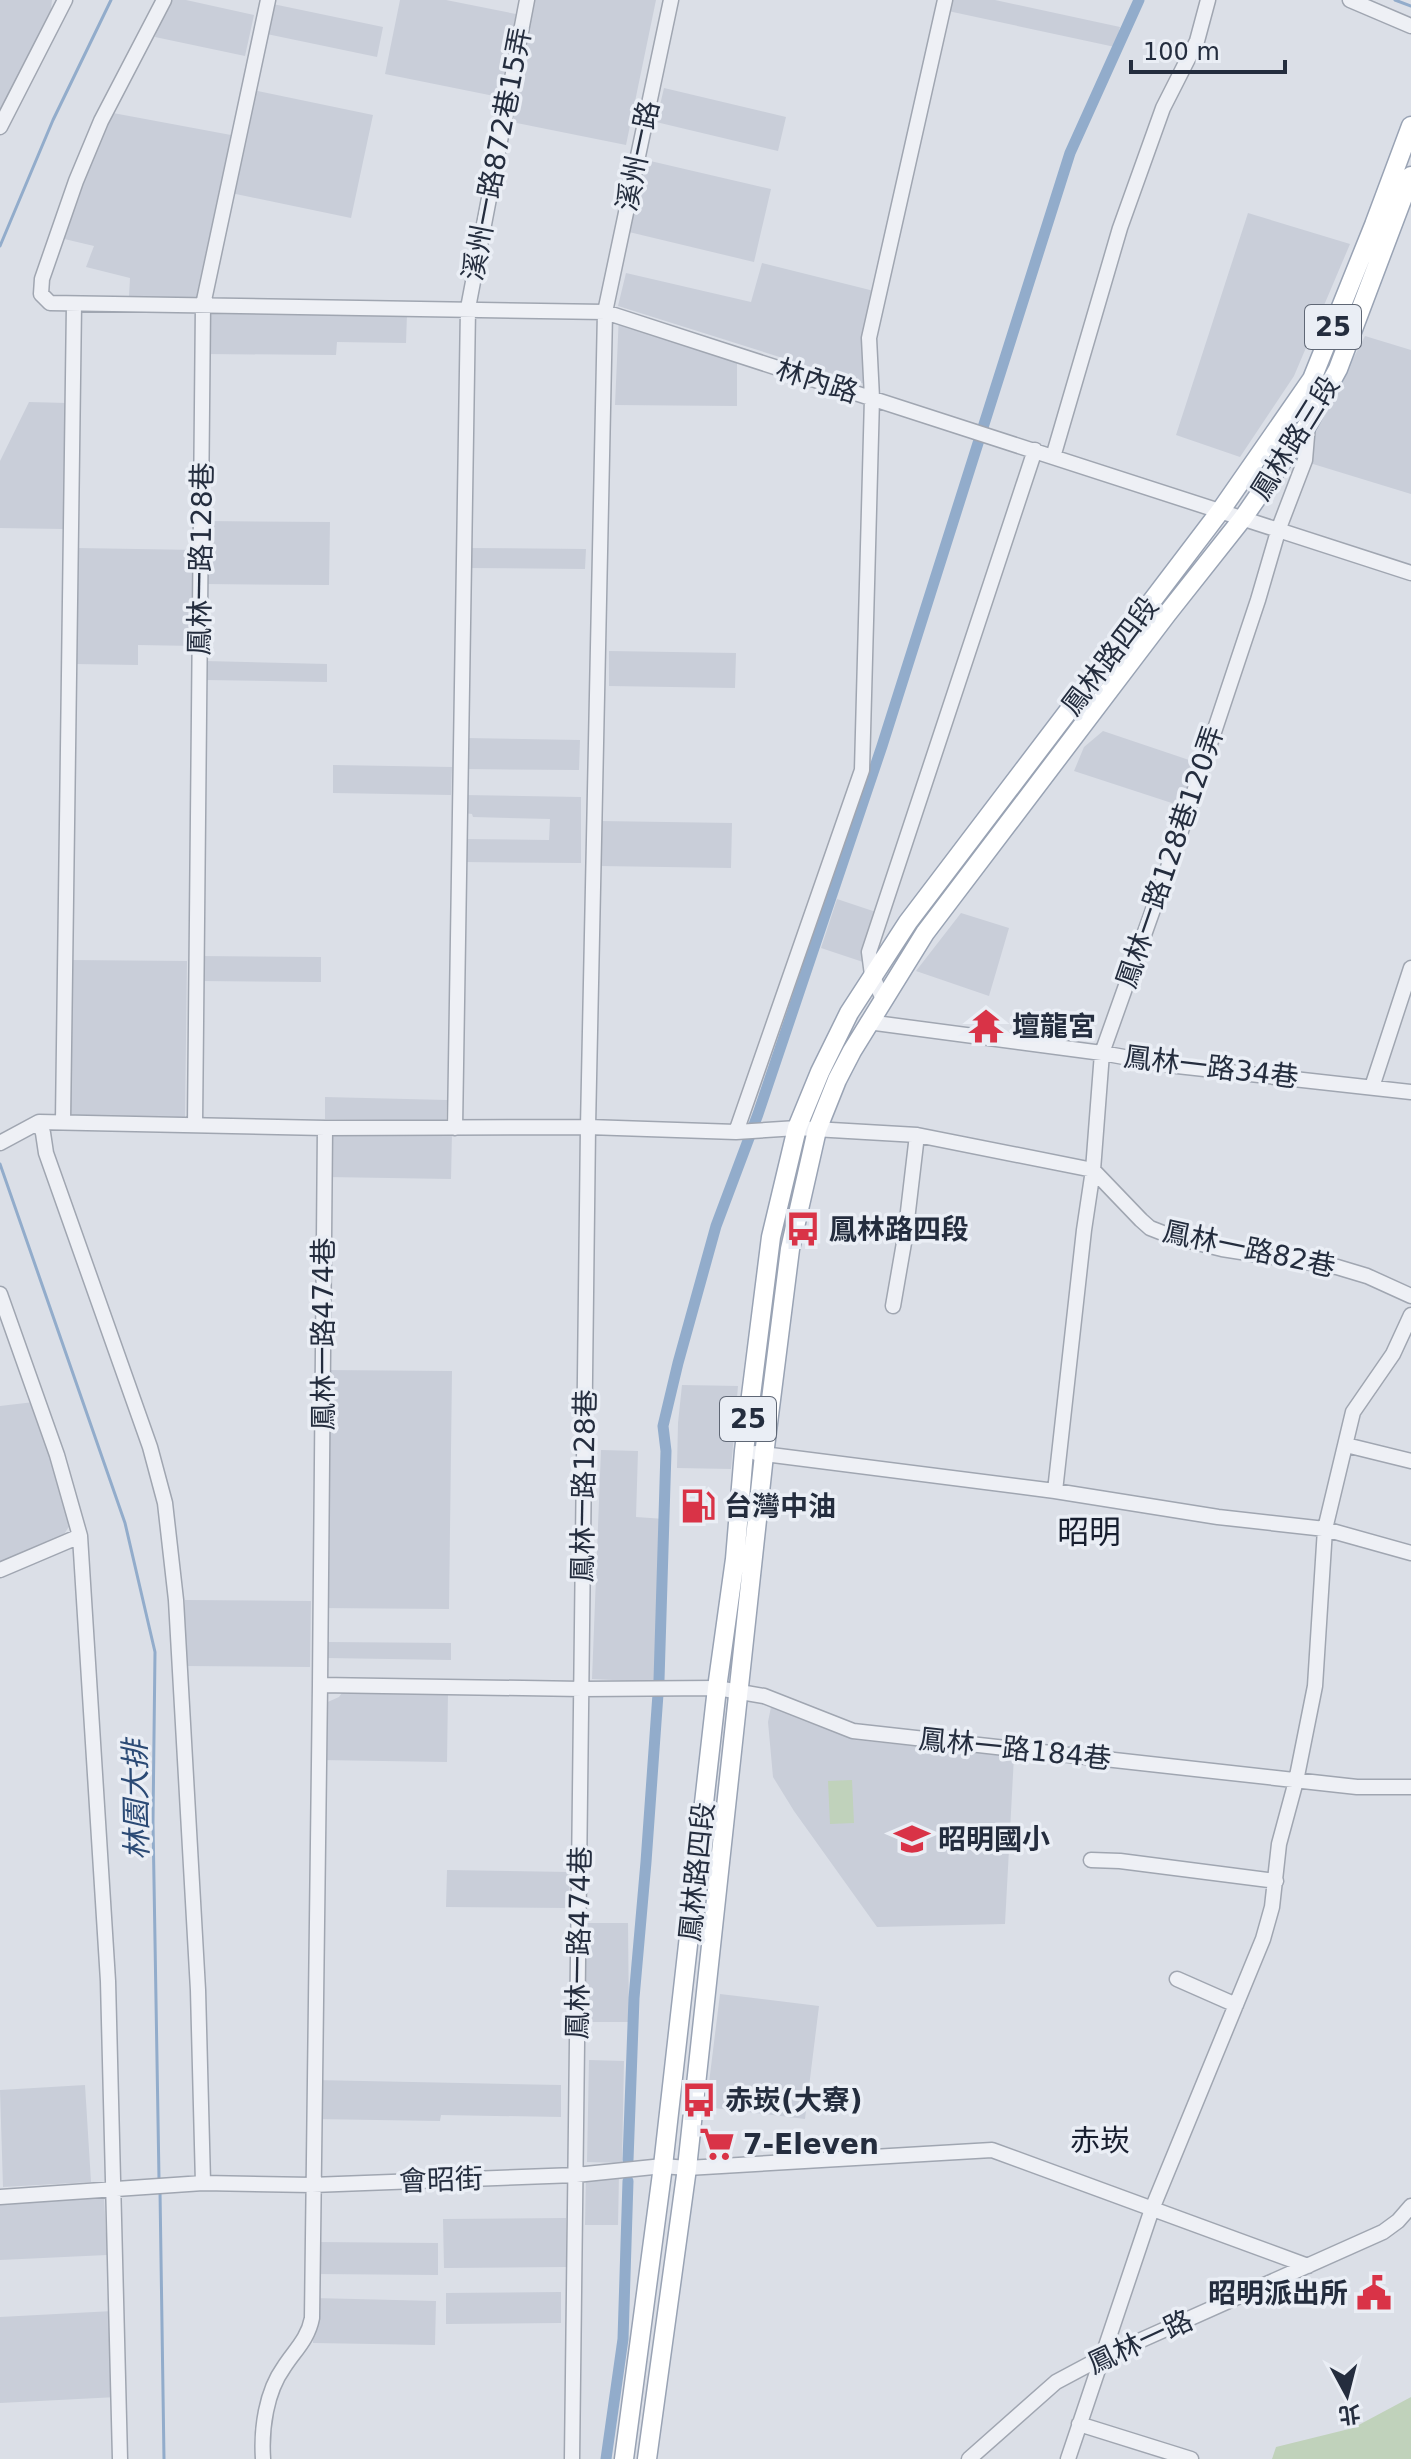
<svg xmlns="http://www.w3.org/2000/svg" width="1411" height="2459" font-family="'DejaVu Sans','Noto Sans TC',sans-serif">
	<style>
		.built { fill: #c9ced9 }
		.green { fill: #c0d2bb }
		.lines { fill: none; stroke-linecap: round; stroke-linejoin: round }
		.stream { stroke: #92accb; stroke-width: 3 }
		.canal { stroke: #92accb; stroke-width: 11 }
		.minor-casing { stroke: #a0a6b1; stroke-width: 17 }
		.major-casing { stroke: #99a3b4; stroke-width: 21 }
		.minor { stroke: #eef0f5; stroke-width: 14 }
		.major { stroke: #fff; stroke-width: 18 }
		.labels { text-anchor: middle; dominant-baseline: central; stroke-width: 7; stroke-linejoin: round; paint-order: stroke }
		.shield { fill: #eaeef5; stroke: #5f6775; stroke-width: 2 }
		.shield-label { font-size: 26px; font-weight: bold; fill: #242d3e }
		.street-label { font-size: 28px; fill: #242d3e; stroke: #eaeef5 }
		.poi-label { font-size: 28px; font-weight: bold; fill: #242d3e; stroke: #eaeef5; text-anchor: start }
		.water-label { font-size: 30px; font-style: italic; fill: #2b4a75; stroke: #eaeef5 }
		.neighbourhood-label { font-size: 30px; fill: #171e2f; stroke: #eaeef5 }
		.quarter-label { font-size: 32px; fill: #171e2f; stroke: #eaeef5 }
	</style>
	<rect width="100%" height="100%" fill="#dbdfe7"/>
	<path class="built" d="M0,0H52L50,19L0,114Z
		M163,0H186L254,15L245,56L155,37Z
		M400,0H446L516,14L499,97L385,74Z
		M532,0H656L626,145L507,121Z
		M950,0H995L1120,27L1115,47L948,11Z
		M268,3L383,27L377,57L262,33Z
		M664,88L786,117L778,151L656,122Z
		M253,90L373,115L351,218L231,193Z
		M113,113L231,135L196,299L129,296L130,278L86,267L94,246L56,237Z
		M646,160L771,189L754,262L629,232Z
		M1248,213L1350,244L1294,376L1240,457L1176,435Z
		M762,263L878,292L865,384L618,306L626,273L751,302Z
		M206,312L407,314L406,343L337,342L336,355L206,354Z
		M619,314L737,351V406L615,405Z
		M1365,336L1411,350V494L1300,460Z
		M29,402L67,403L63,529L0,528V461Z
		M205,521L330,522L329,585L204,584Z
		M77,548L198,550L196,646L138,645V665L75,664Z
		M466,548L586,549L585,569L466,568Z
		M609,651L736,653L735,688L609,686Z
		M205,661L327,664V682L205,680Z
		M1103,731L1198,763L1184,807L1074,771L1084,747Z
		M466,738L580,740L579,770L465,769Z
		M333,765L452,767L451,795L333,793Z
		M464,795L581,797V863L463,862L464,839L549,840L550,819L473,817L472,814L464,813Z
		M600,821L732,823L731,868L600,866Z
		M837,899L882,914L866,963L821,948Z
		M961,913L1009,928L989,996L916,971Z
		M198,956L321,957V982L198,981Z
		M70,960L187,961L185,1117L68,1116Z
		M325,1097L447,1100L446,1121L325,1119Z
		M328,1130L452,1132L451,1179L327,1177Z
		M324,1370L452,1371L449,1609L322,1608Z
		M682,1385L738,1386L731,1469L677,1468L678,1423Z
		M34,1402L71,1514L70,1525L61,1539L0,1566V1406Z
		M601,1450L638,1451L636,1517L665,1519L654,1682L592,1679Z
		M185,1600L311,1601L310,1667L184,1666Z
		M327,1642L451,1643V1660L327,1658Z
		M344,1690L448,1692L447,1762L320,1760L321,1705L339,1697Z
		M771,1707L855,1740L1014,1756L1005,1924L877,1927L794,1811L773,1777L768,1722Z
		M447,1870L570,1872L569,1908L446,1907Z
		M585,1923H628L629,2022H586Z
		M720,1994L819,2006L805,2119L706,2107Z
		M589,2060L624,2061L622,2163L587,2162Z
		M314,2080L561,2085V2117L441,2115L440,2121L314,2119Z
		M85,2085L91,2182L3,2187L0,2090Z
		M586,2174H619L618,2225H585Z
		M104,2196L107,2255L0,2260V2202Z
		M566,2218L567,2267L444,2268L443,2219Z
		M314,2242L438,2243V2275L314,2274Z
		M561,2292V2323L446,2324V2293Z
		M314,2298L436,2301L435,2345L313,2343Z
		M113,2311L117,2397L0,2403V2317Z"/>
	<path class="green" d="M852,1780L854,1823L830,1824L828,1781Z
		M1411,2397V2459H1272L1276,2447L1353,2428Z"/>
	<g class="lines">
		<path class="stream" d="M1395,0L1411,6
			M0,246L53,120L111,0
			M0,1164L125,1523L155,1652L153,1822L159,2179
			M160,2191L164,2459"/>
		<path class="canal" d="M628,2160L634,1998L646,1862L659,1680L666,1451L663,1426L678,1363L716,1226L758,1114L882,746L1070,153L1139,0
			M606,2459L623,2339L628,2181"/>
		<g class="minor-casing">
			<path id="minor" d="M164,0L101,121L76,181L42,279L41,294L50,303L605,312L1411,573
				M1350,0L1411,26
				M0,127L65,0
				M1053,457L1120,228L1163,108L1197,41L1208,0
				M883,999L872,975L869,952L1035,450
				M868,1022L1102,1053L1168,1065L1411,1092
				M1372,1087L1411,968
				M63,1121L74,304
				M39,1122L43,1133L46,1153L150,1447L165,1503L176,1600L198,1990L203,2183
				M195,1125L203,305L268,0
				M455,1128L468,308L527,0
				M736,1132L862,770L872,398L869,338L945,0
				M0,1143L39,1122L325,1128L588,1127L736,1132L797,1128L917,1135L1093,1170L1141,1220L1150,1228L1173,1237L1222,1249L1337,1267L1367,1276L1411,1296
				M0,1294L57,1455L80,1536L108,1981L120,2459
				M893,1306L905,1237L917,1135
				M1346,1445L1411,1461
				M756,1453L1055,1491L1218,1517L1325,1529L1411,1553
				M1055,1491L1084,1230L1093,1170L1102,1053L1182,828L1258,600L1279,528L1305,460L1308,424
				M0,1570L80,1536
				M320,1685L582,1689L717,1688L764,1696L853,1731L1357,1787H1411
				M1091,1860L1120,1861L1276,1881
				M1177,1979L1236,2005
				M0,2197L203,2183L312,2185L576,2175L663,2166L687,2168L992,2150L1308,2266
				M1079,2424L1191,2459
				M263,2459C261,2429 266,2392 284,2367C295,2350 308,2339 312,2318L320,1685L325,1128
				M572,2459L588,1127L605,312L671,0
				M969,2459L1056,2382L1101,2358L1383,2232L1398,2221L1411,2206
				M1068,2459L1152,2209L1263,1939L1272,1907L1279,1844L1296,1781L1315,1686L1325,1529L1353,1412L1393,1354L1411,1315"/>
		</g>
		<g class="major-casing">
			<path id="major" d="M624,2459L663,2166L717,1688L735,1559L744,1451L771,1237L797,1128L820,1072L849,1013L908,922L1221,510L1312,379L1374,225L1411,126
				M647,2459L687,2168L764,1455L790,1249L817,1130L837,1080L852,1051L925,933L1167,614L1243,518L1308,424L1338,369L1411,176"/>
		</g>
		<use href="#minor" class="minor"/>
		<use href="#major" class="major"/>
	</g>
	<defs>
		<g id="temple-bare" transform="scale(2.76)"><path d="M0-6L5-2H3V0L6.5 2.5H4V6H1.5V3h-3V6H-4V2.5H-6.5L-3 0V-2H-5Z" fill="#d93347" stroke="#eaeef5" stroke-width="2.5" paint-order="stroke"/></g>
		<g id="bus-bare" transform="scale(2.76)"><path d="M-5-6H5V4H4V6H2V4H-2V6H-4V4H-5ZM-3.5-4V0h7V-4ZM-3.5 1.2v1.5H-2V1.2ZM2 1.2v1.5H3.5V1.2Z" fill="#d93347" stroke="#eaeef5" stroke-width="2.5" paint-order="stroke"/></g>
		<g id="fuel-bare" transform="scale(2.76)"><path d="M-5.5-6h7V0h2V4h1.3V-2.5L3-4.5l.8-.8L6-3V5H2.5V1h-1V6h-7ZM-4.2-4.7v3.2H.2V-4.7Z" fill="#d93347" stroke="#eaeef5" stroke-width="2.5" paint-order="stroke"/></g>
		<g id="school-bare" transform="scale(2.76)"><path d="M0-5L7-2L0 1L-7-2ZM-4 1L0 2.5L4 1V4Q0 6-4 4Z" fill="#d93347" stroke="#eaeef5" stroke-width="2.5" paint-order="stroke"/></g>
		<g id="supermarket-bare" transform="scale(2.76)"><path d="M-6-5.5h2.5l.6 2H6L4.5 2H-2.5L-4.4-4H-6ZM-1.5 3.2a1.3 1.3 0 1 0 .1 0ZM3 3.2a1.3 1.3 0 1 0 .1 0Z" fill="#d93347" stroke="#eaeef5" stroke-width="2.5" paint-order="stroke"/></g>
		<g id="civic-bare" transform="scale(2.76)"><path d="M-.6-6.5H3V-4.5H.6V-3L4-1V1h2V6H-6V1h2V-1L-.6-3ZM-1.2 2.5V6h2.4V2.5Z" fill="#d93347" stroke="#eaeef5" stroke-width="2.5" paint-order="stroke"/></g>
	</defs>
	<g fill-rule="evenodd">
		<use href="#temple-bare" x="986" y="1026"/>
		<use href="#bus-bare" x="803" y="1229"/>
		<use href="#fuel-bare" x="698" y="1506"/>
		<use href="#school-bare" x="912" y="1839"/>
		<use href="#bus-bare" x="699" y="2100"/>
		<use href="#supermarket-bare" x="717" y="2144"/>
		<use href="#civic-bare" x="1374" y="2293"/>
	</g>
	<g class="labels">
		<g class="shield">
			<rect x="1305" y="305" width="56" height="44" rx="6"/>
			<rect x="720" y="1397" width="56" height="44" rx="6"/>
		</g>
		<g class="shield-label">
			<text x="1333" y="327">25</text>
			<text x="748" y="1419">25</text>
		</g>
		<g class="street-label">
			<text transform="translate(497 154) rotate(-79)">溪州一路872巷15弄</text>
			<text transform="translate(638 156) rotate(-78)">溪州一路</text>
			<text transform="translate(817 381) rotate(18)">林內路</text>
			<text transform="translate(1295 438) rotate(-58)">鳳林路三段</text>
			<text transform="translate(201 559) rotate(-89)">鳳林一路128巷</text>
			<text transform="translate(1110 656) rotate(-53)">鳳林路四段</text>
			<text transform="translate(1170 857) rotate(-71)">鳳林一路128巷120弄</text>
			<text transform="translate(1211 1067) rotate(7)">鳳林一路34巷</text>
			<text transform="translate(1249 1249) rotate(12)">鳳林一路82巷</text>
			<text transform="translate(323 1334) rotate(-90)">鳳林一路474巷</text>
			<text transform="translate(584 1486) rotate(-89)">鳳林一路128巷</text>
			<text transform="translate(1015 1749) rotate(6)">鳳林一路184巷</text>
			<text transform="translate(697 1872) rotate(-84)">鳳林路四段</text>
			<text transform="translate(579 1943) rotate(-89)">鳳林一路474巷</text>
			<text transform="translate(441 2180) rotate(-2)">會昭街</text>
			<text transform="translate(1140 2342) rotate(-25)">鳳林一路</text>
		</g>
		<g class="poi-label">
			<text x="1012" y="1026">壇龍宮</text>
			<text x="829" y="1229">鳳林路四段</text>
			<text x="724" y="1506">台灣中油</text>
			<text x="938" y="1839">昭明國小</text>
			<text x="725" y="2100">赤崁(大寮)</text>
			<text x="743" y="2144">7-Eleven</text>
			<text x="1348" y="2293" text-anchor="end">昭明派出所</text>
		</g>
		<g class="water-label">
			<text transform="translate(136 1800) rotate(-91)">林園大排</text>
		</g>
		<g class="neighbourhood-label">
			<text x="1100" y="2140">赤崁</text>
		</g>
		<g class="quarter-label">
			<text x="1089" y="1532">昭明</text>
		</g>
	</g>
	<g transform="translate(1347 2395) rotate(173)" stroke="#eaeef5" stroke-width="6" paint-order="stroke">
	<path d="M0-6L14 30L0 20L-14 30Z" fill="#242d3e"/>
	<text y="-12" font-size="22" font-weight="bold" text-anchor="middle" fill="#242d3e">北</text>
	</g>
	<path d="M1131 60v12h154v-12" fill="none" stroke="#242d3e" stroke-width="4"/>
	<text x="1143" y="60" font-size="24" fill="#242d3e" stroke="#eaeef5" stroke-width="6" paint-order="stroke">100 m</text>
</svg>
